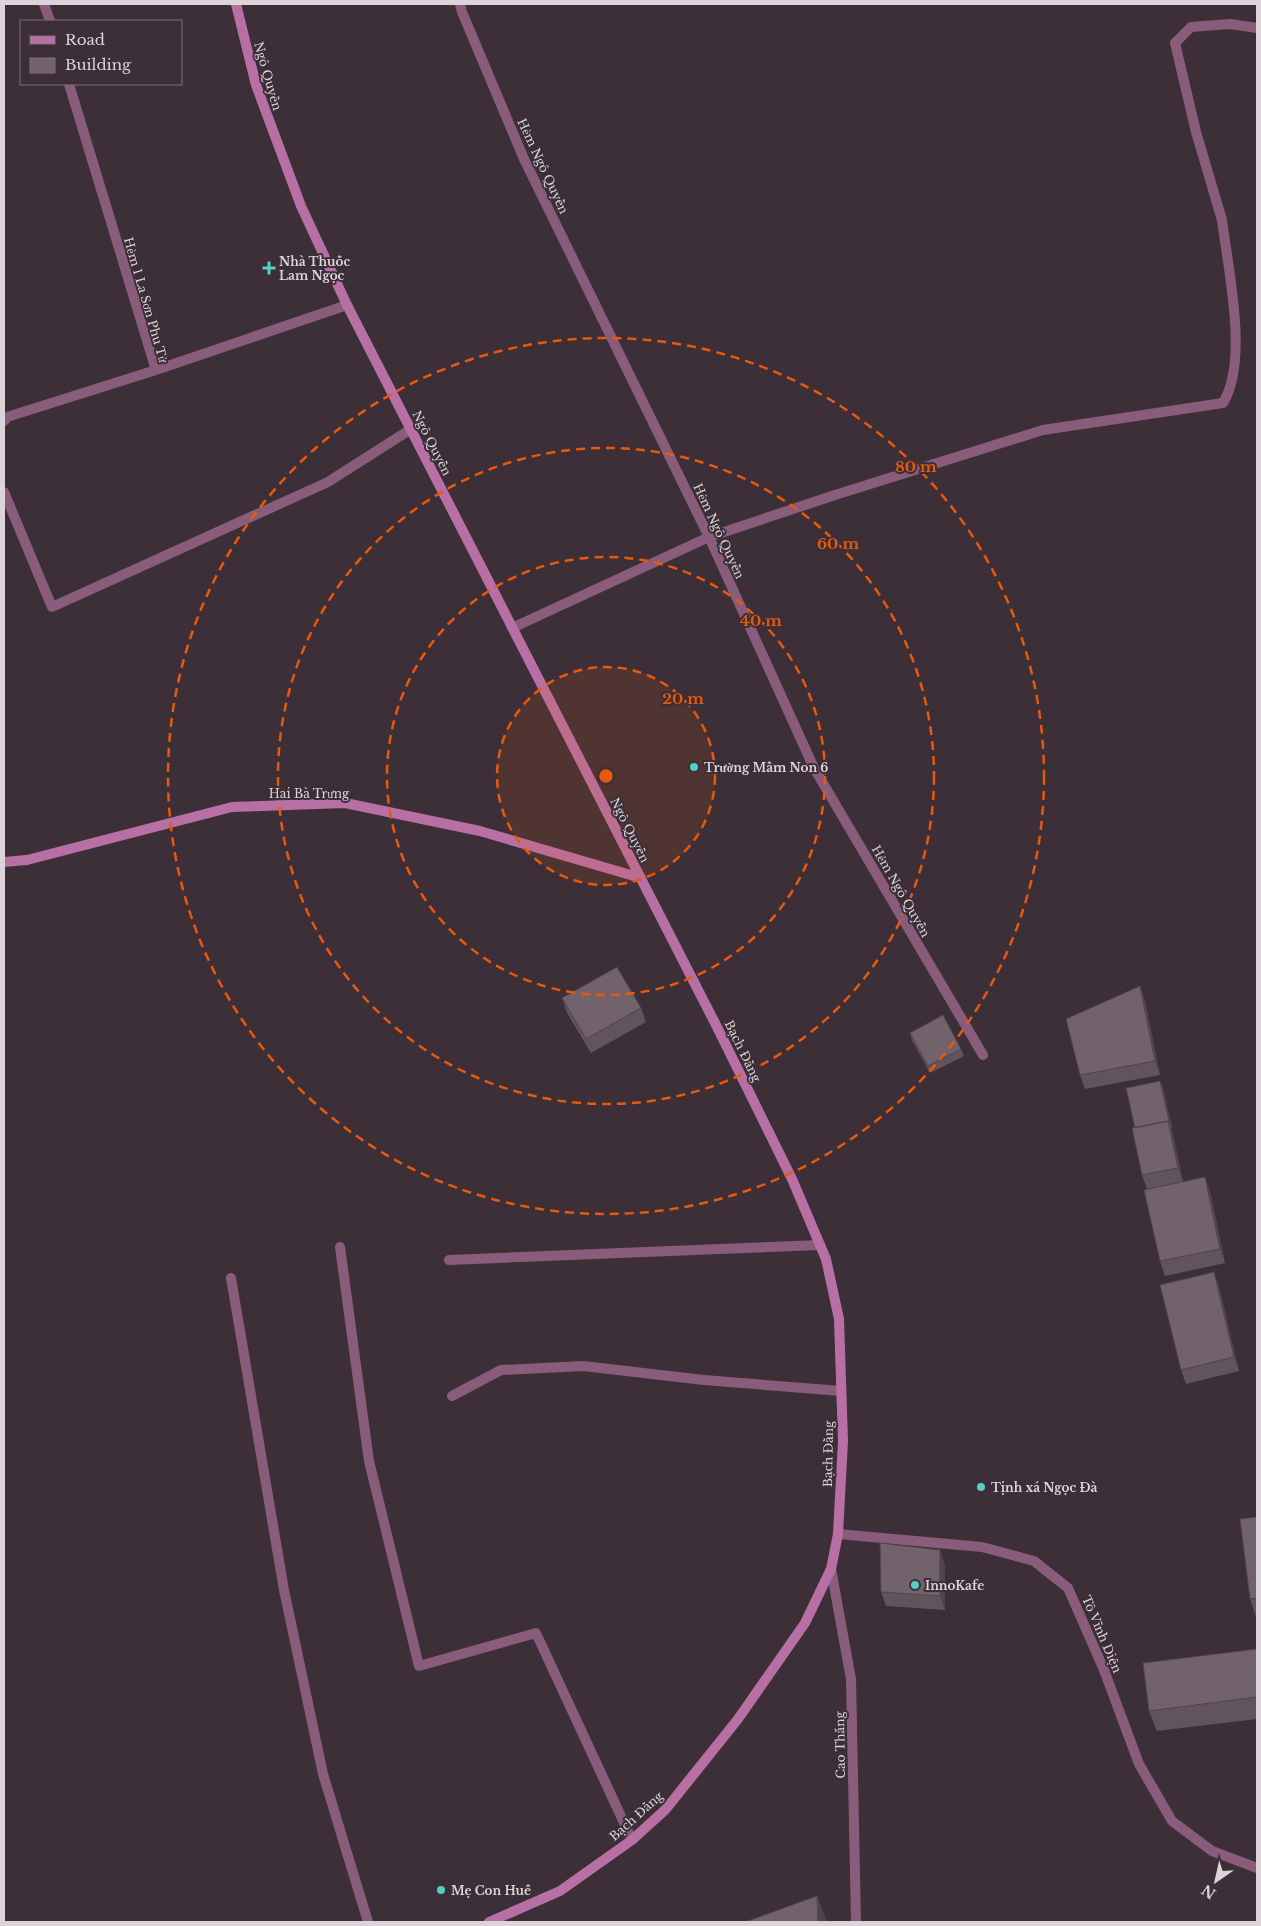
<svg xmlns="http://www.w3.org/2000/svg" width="1261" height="1926" font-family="'Libre Baskerville',serif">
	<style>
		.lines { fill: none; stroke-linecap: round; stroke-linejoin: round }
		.lane { stroke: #895c7c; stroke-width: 10 }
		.street { stroke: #895c7c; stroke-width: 10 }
		.secondary { stroke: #b870a4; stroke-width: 10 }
		.wall { fill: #61545d }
		.shaded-wall { fill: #4f454c }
		.building { fill: #71626c; stroke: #4f454c }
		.ring { fill: none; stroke: #e8590c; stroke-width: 2.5; stroke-dasharray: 9 6 }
		.poi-dot { fill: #56cec4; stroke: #3c2f38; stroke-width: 2 }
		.labels { text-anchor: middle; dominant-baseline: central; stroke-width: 4; stroke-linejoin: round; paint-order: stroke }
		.street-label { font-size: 12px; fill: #dcd4d9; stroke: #3c2f38 }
		.poi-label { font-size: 12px; font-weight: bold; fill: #dcd4d9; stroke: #3c2f38; text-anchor: start }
		.centre { fill: #e8590c; stroke: #3c2f38; stroke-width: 2.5 }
		.ring-label { font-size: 15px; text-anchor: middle; font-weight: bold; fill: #e8590c; stroke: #3c2f38; stroke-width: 4; stroke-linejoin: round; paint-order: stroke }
	</style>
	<rect width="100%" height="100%" fill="#3c2f38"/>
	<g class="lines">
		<path class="lane" d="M983,1055L814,768L709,537L835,495L1043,430L1223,403C1249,361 1228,269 1222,220
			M340,1247L369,1461L419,1666L536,1633L632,1840
			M449,1260L820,1245
			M231,1278L284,1590L323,1774L368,1922
			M452,1396L501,1370L583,1366L704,1380L841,1391"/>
		<path class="street" d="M44,4L50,21
			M460,4L462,12L524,159L709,537L512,628
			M69,84L156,370
			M1222,220L1196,132L1175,43L1191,27L1230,24L1257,28
			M4,421L7,417L156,370L347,305
			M4,492L52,607L328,482L411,429
			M838,1534L982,1547L1034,1561L1068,1588L1104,1670L1139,1764L1172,1821L1212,1851L1257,1868
			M831,1569L851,1679L856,1922"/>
		<path class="secondary" d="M236,4L256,85L301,206L347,305L717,1027L792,1179L826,1259L839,1319L843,1441L838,1534L831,1569L805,1623L738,1719L666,1809L632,1840L560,1891L489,1922
			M4,862L27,860L232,807L345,803L480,831L641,878"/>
	</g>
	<path class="wall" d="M1140,986L1145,1001L1160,1075L1085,1089L1080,1075Z
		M562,998L641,1008L646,1022L591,1053L567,1013Z
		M910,1033L961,1049L964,1056L930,1073L912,1040Z
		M1160,1081L1163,1088L1172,1128H1171L1173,1135L1183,1181L1210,1191L1225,1263L1165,1276L1160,1261L1147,1189L1142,1175L1135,1128Z
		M1214,1272L1219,1287L1239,1371L1186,1384L1181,1370Z
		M1257,1517V1620L1250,1599Z
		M945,1564V1610L886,1606L881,1592Z
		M1257,1649V1719L1157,1731L1149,1711Z"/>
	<path class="shaded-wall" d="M1140,986L1145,1001L1160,1075L1155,1061Z
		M1160,1081L1163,1088L1172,1128L1169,1121Z
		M1168,1121L1173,1135L1183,1182L1178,1168Z
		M1205,1177L1210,1191L1225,1263L1220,1249Z
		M1214,1272L1219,1287L1239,1371L1234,1357Z
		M940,1550L945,1564V1610L940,1596Z
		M817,1896L827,1922H818Z"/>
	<path class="building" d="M617,967L641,1008L586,1039L562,998Z
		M1140,986L1155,1061L1080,1075L1066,1019Z
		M943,1015L961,1049L928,1066L910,1033Z
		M1160,1081L1169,1121L1135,1128L1126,1088Z
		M1168,1121L1178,1168L1142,1175L1132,1128Z
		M1205,1177L1220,1249L1160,1261L1144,1190Z
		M1214,1272L1234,1357L1181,1370L1160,1285Z
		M1257,1517V1598L1250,1599L1240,1519Z
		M880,1543L940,1550V1596L881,1592Z
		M1257,1649V1697L1149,1711L1143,1663Z
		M817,1896L818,1922H745Z"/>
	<circle cx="606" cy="776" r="109" fill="#e8590c" fill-opacity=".12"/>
	<g class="ring">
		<circle cx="606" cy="776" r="109"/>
		<circle cx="606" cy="776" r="219"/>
		<circle cx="606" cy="776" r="328"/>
		<circle cx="606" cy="776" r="438"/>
	</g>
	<g class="poi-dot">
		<path d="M266.5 260.5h5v5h5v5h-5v5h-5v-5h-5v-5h5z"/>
		<circle cx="694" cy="767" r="5"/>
		<circle cx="981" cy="1487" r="5"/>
		<circle cx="915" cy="1585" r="5"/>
		<circle cx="441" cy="1890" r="5"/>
	</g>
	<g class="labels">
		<g class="street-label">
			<text transform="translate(268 76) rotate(74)">Ngô Quyền</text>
			<text transform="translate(543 166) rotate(65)">Hẻm Ngô Quyền</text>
			<text transform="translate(146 300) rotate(74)">Hẻm 1 La Sơn Phu Tử</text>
			<text transform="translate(432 443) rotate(63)">Ngô Quyền</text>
			<text transform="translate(719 531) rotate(65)">Hẻm Ngô Quyền</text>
			<text x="309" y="793">Hai Bà Trưng</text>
			<text transform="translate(630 830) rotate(63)">Ngô Quyền</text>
			<text transform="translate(901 891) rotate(60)">Hẻm Ngô Quyền</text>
			<text transform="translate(743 1051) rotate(64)">Bạch Đằng</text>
			<text transform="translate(828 1454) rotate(-89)">Bạch Đằng</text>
			<text transform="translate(1102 1634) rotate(67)">Tô Vĩnh Diện</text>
			<text transform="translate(840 1745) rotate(-91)">Cao Thắng</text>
			<text transform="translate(636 1816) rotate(-42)">Bạch Đằng</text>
		</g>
		<g class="poi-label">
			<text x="279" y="261">Nhà Thuốc<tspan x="279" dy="14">Lam Ngọc</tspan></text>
			<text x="704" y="767">Trường Mầm Non 6</text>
			<text x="991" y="1487">Tịnh xá Ngọc Đà</text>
			<text x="925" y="1585">InnoKafe</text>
			<text x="451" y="1890">Mẹ Con Huế</text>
		</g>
	</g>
	<circle cx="606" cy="776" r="8" class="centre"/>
	<g class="ring-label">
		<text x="916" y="472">80 m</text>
		<text x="838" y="549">60 m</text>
		<text x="761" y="626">40 m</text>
		<text x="683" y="704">20 m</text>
	</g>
	<rect width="1261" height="1926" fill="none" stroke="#dcd4d9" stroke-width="10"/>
	<rect x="20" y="20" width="162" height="65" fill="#3c2f38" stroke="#7c7178"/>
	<rect x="30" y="36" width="25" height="8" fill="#b870a4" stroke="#7c7178"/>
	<text x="65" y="45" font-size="15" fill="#dcd4d9">Road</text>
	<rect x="30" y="58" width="25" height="15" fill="#71626c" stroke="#7c7178"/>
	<text x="65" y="70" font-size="15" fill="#dcd4d9">Building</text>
	<g transform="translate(1216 1881) rotate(214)" stroke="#3c2f38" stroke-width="4" paint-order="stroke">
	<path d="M0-4L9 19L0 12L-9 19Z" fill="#dcd4d9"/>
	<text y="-8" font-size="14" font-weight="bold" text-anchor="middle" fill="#dcd4d9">N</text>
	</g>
</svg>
